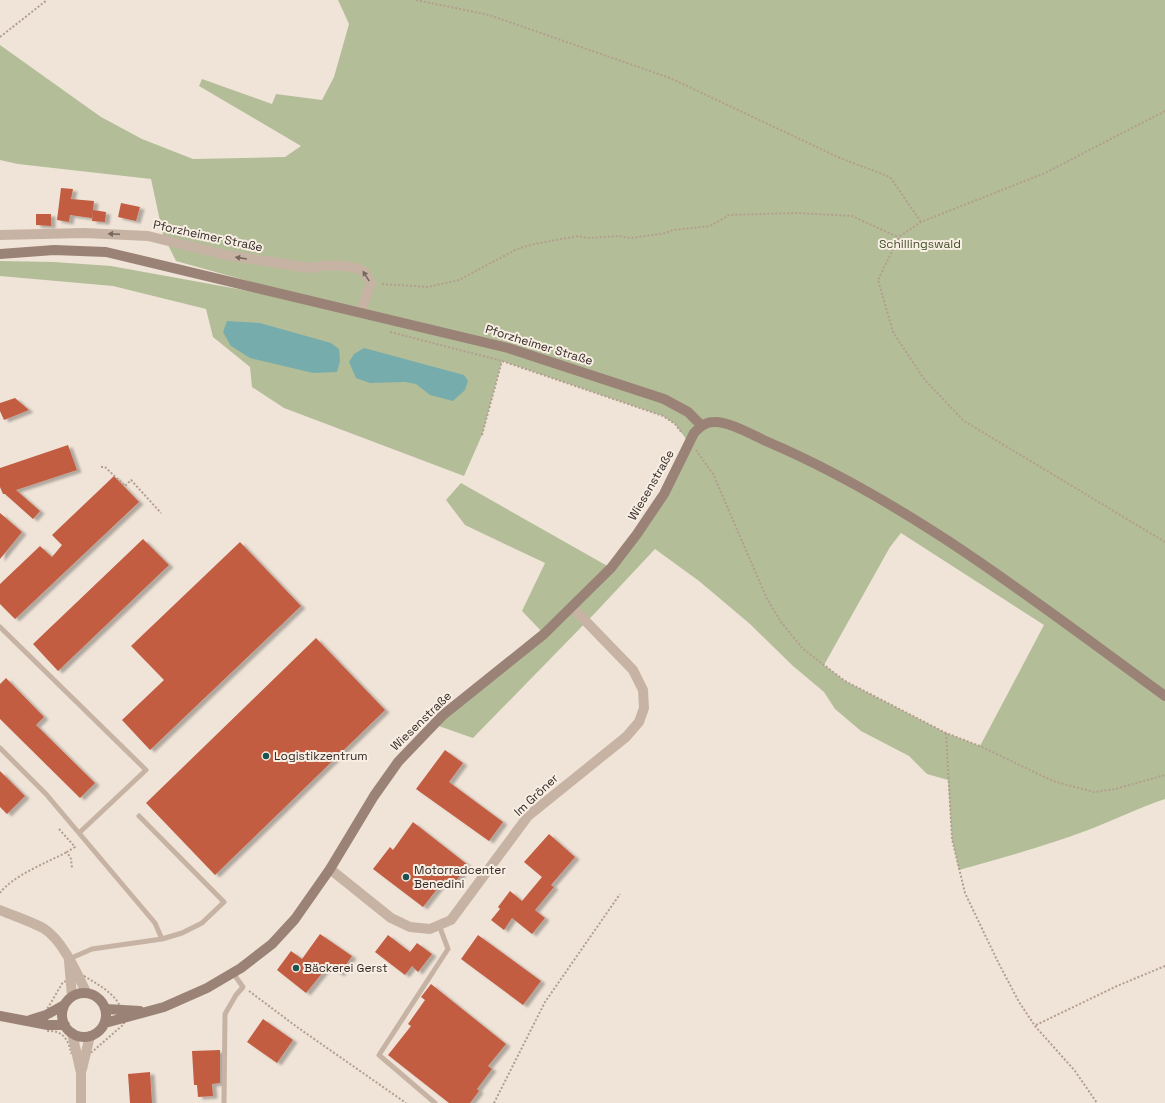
<svg xmlns="http://www.w3.org/2000/svg" width="1165" height="1103" font-family="'Space Grotesk',sans-serif">
	<style>
		.green { fill: #b3be98; fill-rule: evenodd }
		.water { fill: #77acac }
		.building { fill: #c35d43; filter: url(#shadow) }
		.lines { fill: none; stroke-linecap: round; stroke-linejoin: round }
		.path { stroke: #b39d8f; stroke-width: 2; stroke-dasharray: 2 2; stroke-linecap: butt }
		.lane { stroke: #c7b3a4; stroke-width: 5 }
		.street { stroke: #c7b3a4; stroke-width: 10 }
		.secondary { stroke: #9b8276; stroke-width: 10 }
		.oneway { fill: #76675f }
		.poi-dot { fill: #1d5253; stroke: #f8eee3; stroke-width: 1.5 }
		.labels { text-anchor: middle; dominant-baseline: central; stroke-width: 4; stroke-linejoin: round; paint-order: stroke }
		.street-label { font-size: 12px; fill: #332926; stroke: #f8eee3 }
		.park-label { font-size: 12px; fill: #44512a; stroke: #f8eee3 }
		.poi-label { font-size: 12px; fill: #332926; stroke: #f8eee3; text-anchor: start }
	</style>
	<defs>
		<filter id="shadow"><feDropShadow dx="4.5" dy="2.5" stdDeviation="1" flood-color="#0004"/></filter>
	</defs>
	<rect width="100%" height="100%" fill="#f0e4d8"/>
	<path class="green" d="M338,0H1165V799C1138,808 1114,820 1088,830C1046,846 1002,858 959,870L952,839L948,780L927,774L909,756L861,731L835,709L824,692L793,666L750,624L699,581L655,549L596,612L473,738L433,724L544,634L522,611L545,563L465,525L446,500L461,483L611,568L637,534L689,443L675,424L663,416L502,361L482,435L464,476L284,408L252,387L250,367L213,337L206,309L113,286L0,276V261L54,262L111,266L353,310L176,261L163,235L151,179L18,164L0,160V45L101,117L142,139L193,159L285,157L301,146L199,86L202,79L272,104L276,94L322,100L334,77L349,24ZM901,533L1044,625L980,746L946,733L845,681L824,665L890,547Z"/>
	<path class="water" d="M227,321L260,323L331,343L339,349L340,361L337,372L313,373L250,358L231,346L223,332Z
		M364,348L464,375L468,381L465,390L453,401L430,395L416,384L405,382L370,383L356,378L349,362L354,354Z"/>
	<path class="building" d="M61,188L73,189L71,199L94,201L92,218L70,215L69,222L57,220Z
		M121,203L140,207L136,221L118,217Z
		M93,210L106,212L105,222L92,221Z
		M36,214H51V226L36,225Z
		M15,398L29,410L4,420L0,411V403Z
		M68,445L77,470L16,490L40,511L33,519L5,494H3L0,487V468Z
		M114,476L139,502L15,619L0,604V584L40,546L52,557L62,545L52,535Z
		M0,513L22,532L0,559Z
		M143,539L169,565L58,671L33,644Z
		M240,542L301,606L150,750L122,720L164,680L131,646Z
		M316,638L385,710L215,875L146,803Z
		M6,678L44,717L36,725L95,783L80,798L0,719V684Z
		M445,750L463,763L449,782L503,822L489,841L416,789Z
		M0,771L25,796L7,814L0,807Z
		M413,822L468,865L453,885L445,879L423,907L373,869L390,847L393,850Z
		M549,834L575,857L551,885L554,887L535,910L545,918L532,934L512,918L504,930L491,920L500,909L498,907L510,891L522,901L542,877L524,862Z
		M320,934L352,956L340,974L328,966L306,993L277,970L291,951L302,959Z
		M388,935L410,952L417,943L432,954L418,972L412,966L405,975L375,952Z
		M478,935L541,981L523,1005L461,959Z
		M431,984L506,1044L488,1066L492,1069L477,1089L479,1091L470,1103H449L388,1055L411,1026L408,1024L425,1000L421,997Z
		M263,1019L293,1040L277,1063L247,1042Z
		M220,1050V1083L212,1084L213,1096L198,1097L197,1085H194L192,1051Z
		M150,1072L152,1103H130L128,1074Z"/>
	<g class="lines">
		<path class="path" d="M416,0L489,15L670,78L840,158L890,177L921,222
			M0,37L47,0
			M1165,111L1045,173L921,222L899,237L878,280L893,332L924,379L964,421L1165,542
			M382,284L428,287L459,280L517,249L534,244L578,236L588,238L619,236L630,238L662,234L673,230L710,226L729,215L797,213L852,216L898,237
			M390,332L502,361L663,416L675,424L682,433
			M482,435L502,361
			M696,450L713,474L767,599L781,622L803,649L845,681L946,733L980,746L1053,781L1094,792L1115,789L1165,775
			M101,467H105L125,486L131,480L161,513
			M946,733L952,839L965,893L997,960L1019,1002L1035,1026L1075,1071L1097,1103
			M59,829L75,847L67,852L71,859L72,868
			M0,893C12,876 48,862 67,852
			M84,976C104,988 124,998 124,1024L92,1052L71,1053C69,1041 63,1030 48,1031L46,1011L63,982Z
			M249,991L297,1027L406,1103
			M1036,1025L1117,986L1165,966
			M494,1103L545,1002L620,894"/>
		<path class="lane" d="M0,627L146,770L79,833
			M0,748L46,794L155,923L162,939
			M69,959L92,949L162,939L182,933L202,923L224,902L139,816
			M224,1103L225,1014L236,995L243,987L233,973
			M435,1103L379,1055L448,949L439,925"/>
		<path class="street" d="M0,235L84,233L148,236L226,255L310,268C326,265 347,264 364,271L371,283L360,312
			M330,869L391,918L410,927L430,929L451,920L528,816L626,737L639,722L644,708L643,690L633,670L573,608
			M0,910C14,916 30,921 43,928C62,939 77,973 86,992
			M69,961L72,996
			M72,1033L81,1073V1103
			M82,1069L90,1036"/>
		<path class="secondary" d="M0,254L54,250L106,252L508,348L664,399L688,412L701,425
			M62 1015a22 22 0 1 1 44 0a22 22 0 1 1-44 0Z
			M106,1009L140,1011
			M0,1016L48,1025H65
			M30,1020L46,1015L64,1005
			M105,1023L164,1007L207,988L241,968L272,944L295,919L330,869L374,796L398,762L443,715L544,634L611,568L637,534L664,494L694,433C700,427 705,422 714,422C729,421 754,436 768,442C913,504 1038,604 1165,696"/>
	</g>
	<defs><path id="oneway-solid" d="M-6-.8H1V-3.2L6.5 0L1 3.2V.8H-6Z"/></defs>
	<g class="oneway">
		<use href="#oneway-solid" transform="translate(114 234) rotate(-177)"/>
		<use href="#oneway-solid" transform="translate(241 258) rotate(-171)"/>
		<use href="#oneway-solid" transform="translate(366 276) rotate(-122)"/>
	</g>
	<g class="poi-dot">
		<circle cx="266" cy="756" r="4"/>
		<circle cx="406" cy="877" r="4"/>
		<circle cx="296" cy="968" r="4"/>
	</g>
	<g class="labels">
		<g class="street-label">
			<text transform="translate(208 236) rotate(12)">Pforzheimer Straße</text>
			<text transform="translate(539 345) rotate(17)">Pforzheimer Straße</text>
			<text transform="translate(651 485) rotate(-60)">Wiesenstraße</text>
			<text transform="translate(421 721) rotate(-44)">Wiesenstraße</text>
			<text transform="translate(536 795) rotate(-43)">Im Gröner</text>
		</g>
		<g class="park-label">
			<text x="920" y="244">Schillingswald</text>
		</g>
		<g class="poi-label">
			<text x="274" y="756">Logistikzentrum</text>
			<text x="414" y="870">Motorradcenter<tspan x="414" dy="14">Benedini</tspan></text>
			<text x="304" y="968">Bäckerei Gerst</text>
		</g>
	</g>
</svg>
